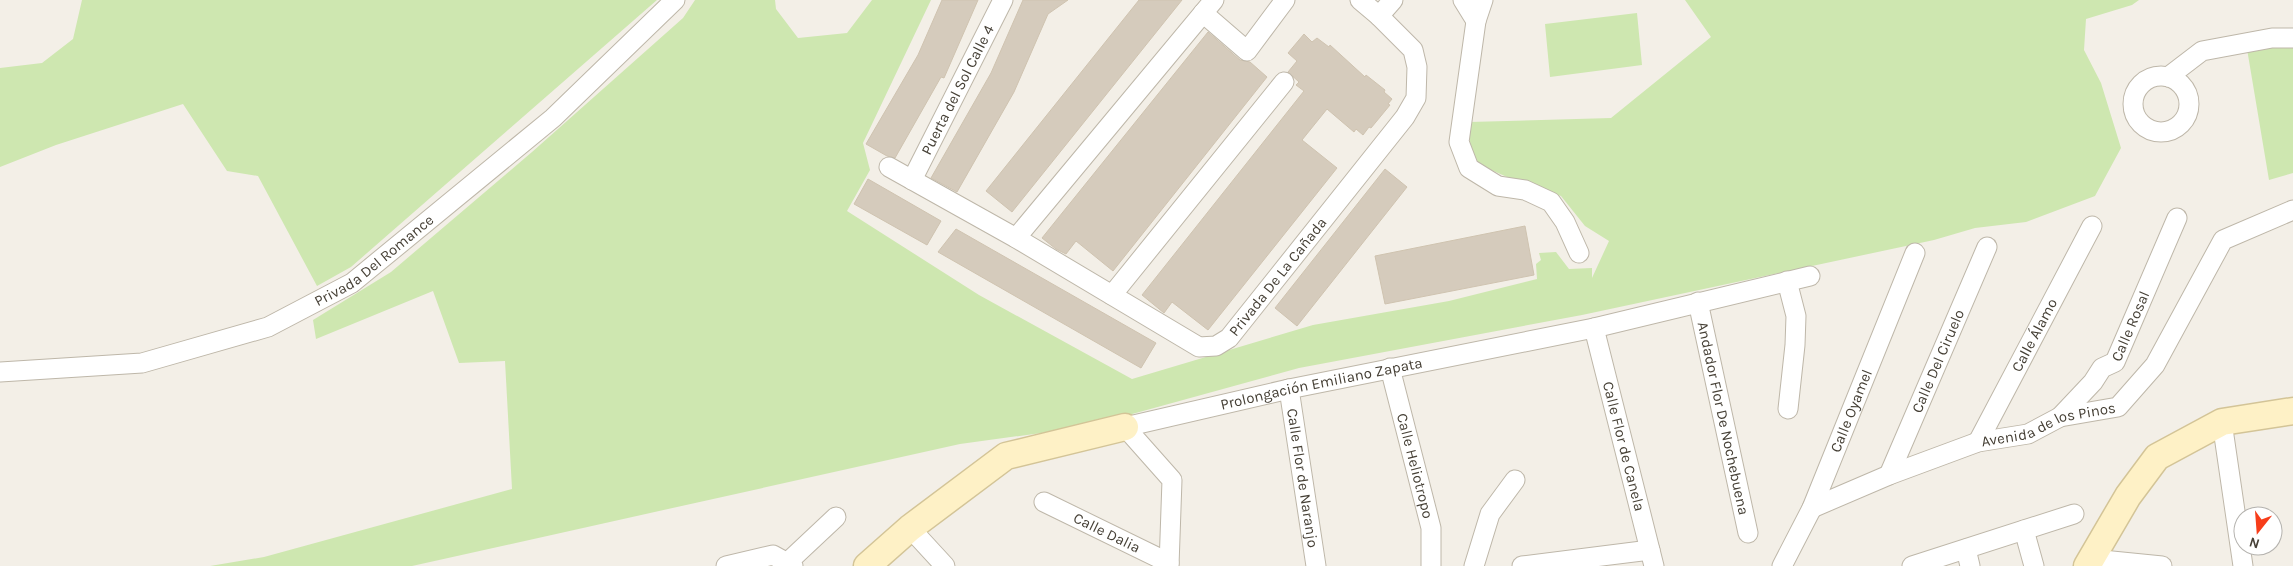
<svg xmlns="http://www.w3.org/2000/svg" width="2293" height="566" font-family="Karla,sans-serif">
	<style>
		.green { fill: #cee7b0 }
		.building { fill: #d5cbbc; stroke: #cfc3b0 }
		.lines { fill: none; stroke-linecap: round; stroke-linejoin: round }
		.street-casing { stroke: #beb7a9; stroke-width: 21 }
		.secondary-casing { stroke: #d3c497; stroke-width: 29 }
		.street { stroke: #fff; stroke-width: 19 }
		.secondary { stroke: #fef1c6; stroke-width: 26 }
		.labels { text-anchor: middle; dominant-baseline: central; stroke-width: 4; stroke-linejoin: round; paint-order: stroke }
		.street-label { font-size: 15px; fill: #464036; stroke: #fff }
	</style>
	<rect width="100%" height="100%" fill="#f3efe7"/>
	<path class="green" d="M82,0H657L351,267L317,286L258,176L227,171L183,104L56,145L0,167V68L42,63L73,39Z
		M695,0H775L776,9L798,38L847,33L872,0H931L863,143L870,170L847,211L979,295L1132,379L1313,325L1449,301L1537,279L1536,264L1541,260L1539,253L1556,252L1569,269L1592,268V278L1609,241L1585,226L1561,196L1516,181L1471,161L1469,122L1611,118L1711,37L1685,0H2139L2132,5L2086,19L2084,50L2101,83L2121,148L2095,196L2026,222L1975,228L1934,240L1582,315L1299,368L1085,427L960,444L412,566H210L264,557L512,489L505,361L459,363L433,291L316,339L313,320L391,272L532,152L683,18Z
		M1637,13L1642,65L1550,77L1545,24Z
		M2293,45V173L2269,180L2247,49Z"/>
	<path class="building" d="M942,0H978L944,78L941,77L895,158L887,156L866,144L918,55Z
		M1023,0H1068L1048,14L1014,92L957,192L931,178L991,73Z
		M1139,0H1182L1012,212L986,191Z
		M1208,32L1240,60L1250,62L1267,77L1113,271L1076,241L1066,254L1056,249L1042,238Z
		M1304,34L1312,42L1317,38L1329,47L1330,45L1365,77L1366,75L1385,90L1384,92L1392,99L1388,104L1390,105L1371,128L1369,127L1363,135L1356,129L1354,132L1327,109L1302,140L1337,168L1208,330L1172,302L1164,313L1142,295L1304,91L1296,85L1299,82L1288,72L1297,61L1288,53Z
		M1385,169L1407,187L1297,326L1275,308Z
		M868,179L941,221L927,245L854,204Z
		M1525,226L1534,275L1385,304L1375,256Z
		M956,229L1156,343L1141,368L938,252Z"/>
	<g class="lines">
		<g class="street-casing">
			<g id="street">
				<path d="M1463,0L1476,21"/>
				<path d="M1483,0L1476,21L1459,142L1469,168L1498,186L1525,190L1551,202L1565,222L1579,253"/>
				<path d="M1203,13L1247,51L1285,0"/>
				<path d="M1379,16L1393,0"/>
				<circle cx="2161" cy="104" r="28"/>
				<path d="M2168,77L2202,51L2272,38H2293"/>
				<path id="s1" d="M889,167L1016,238L1199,347L1216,346L1229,338L1405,117L1416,98L1417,67L1413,50L1379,16L1360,0"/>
				<path id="s2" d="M912,180L1003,0"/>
				<path d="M1016,238L1214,0"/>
				<path d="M1787,281L1796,316L1795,345L1788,409"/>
				<path d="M1112,295L1284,82"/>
				<path id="s3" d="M1698,302L1748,533"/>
				<path id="s4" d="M1594,328L1654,566"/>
				<path id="s5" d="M1390,368L1431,528V566"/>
				<path id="s6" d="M0,372L142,363L268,327L352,283L553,118L675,0"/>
				<path id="s7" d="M1289,389L1316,566"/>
				<path id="s8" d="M2060,417L2093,382L2102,368L2115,362L2177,218"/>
				<path d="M2222,422L2243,566"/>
				<path id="s9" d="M1978,442L2092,226"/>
				<path id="s10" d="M1889,475L1987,247"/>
				<path id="s11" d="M1044,502L1169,563"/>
				<path id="s12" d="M1812,508L1889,475L1978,442L2028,434L2060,417L2118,407L2155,365L2223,240L2293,210"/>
				<path d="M910,528L945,566"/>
				<path d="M2024,530L2034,566"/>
				<path d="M1966,549L1970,566"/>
				<path d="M2092,559L2162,566"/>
				<path d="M787,563L836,517"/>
				<path d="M726,566L773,555L793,566"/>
				<path id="s13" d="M1169,566L1172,480L1125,427L1289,389L1594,328L1810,276"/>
				<path d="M1474,566L1490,514L1515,480"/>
				<path d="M1522,566L1650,550"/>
				<path id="s14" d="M1782,566L1812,508L1915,253"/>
				<path d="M1912,566L2074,514"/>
			</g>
		</g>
		<g class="secondary-casing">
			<path id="secondary" d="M867,566L910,528L1006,456L1125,427
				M2087,566L2128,496L2157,457L2222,422L2293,411"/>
		</g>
		<use href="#street" class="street"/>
		<use href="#secondary" class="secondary"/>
	</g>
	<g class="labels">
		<g class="street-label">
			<text stroke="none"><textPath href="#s2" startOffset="101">Puerta del Sol Calle 4</textPath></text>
			<text stroke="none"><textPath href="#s6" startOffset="399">Privada Del Romance</textPath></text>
			<text stroke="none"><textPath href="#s1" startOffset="469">Privada De La Cañada</textPath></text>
			<text stroke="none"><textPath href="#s8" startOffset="118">Calle Rosal</textPath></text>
			<text stroke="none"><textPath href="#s9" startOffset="121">Calle Álamo</textPath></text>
			<text stroke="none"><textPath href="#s10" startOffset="124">Calle Del Ciruelo</textPath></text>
			<text stroke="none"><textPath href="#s13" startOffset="358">Prolongación Emiliano Zapata</textPath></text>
			<text stroke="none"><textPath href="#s14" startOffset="170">Calle Oyamel</textPath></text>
			<text stroke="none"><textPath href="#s3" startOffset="119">Andador Flor De Nochebuena</textPath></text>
			<text stroke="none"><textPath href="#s12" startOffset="252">Avenida de los Pinos</textPath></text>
			<text stroke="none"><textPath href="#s4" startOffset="122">Calle Flor de Canela</textPath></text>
			<text stroke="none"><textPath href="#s5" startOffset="101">Calle Heliotropo</textPath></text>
			<text stroke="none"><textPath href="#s7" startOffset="90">Calle Flor de Naranjo</textPath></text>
			<text stroke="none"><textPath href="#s11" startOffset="70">Calle Dalia</textPath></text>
		</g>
	</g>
	<g transform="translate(2258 531) rotate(197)"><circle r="24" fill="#ffffff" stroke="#b5b3af"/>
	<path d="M0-4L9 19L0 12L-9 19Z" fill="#f73d1a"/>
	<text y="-8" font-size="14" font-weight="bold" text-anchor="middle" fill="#464036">N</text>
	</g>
</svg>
